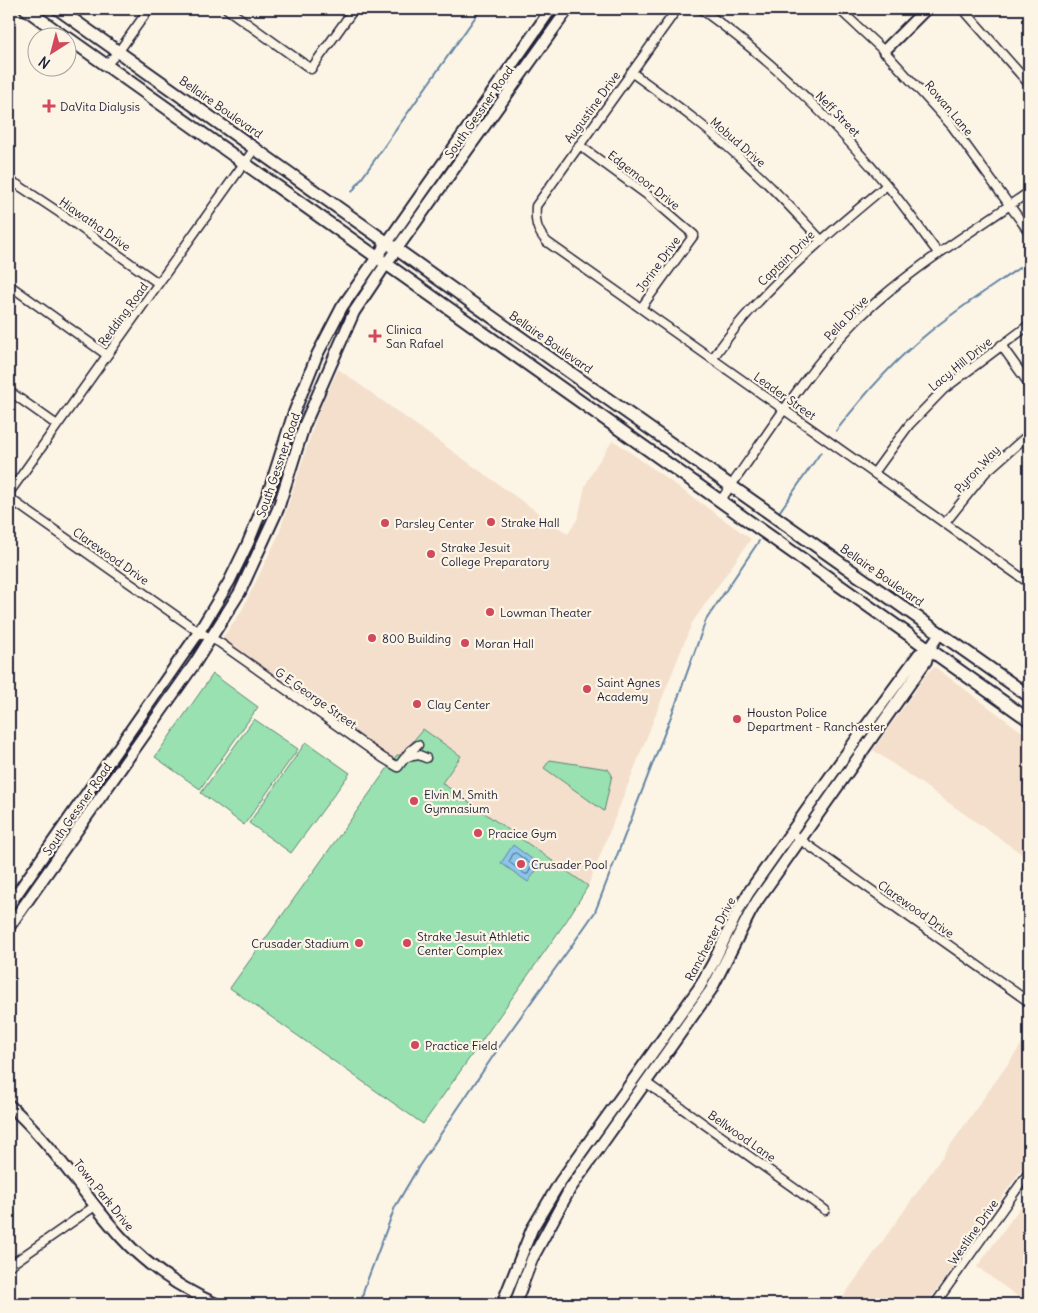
<svg xmlns="http://www.w3.org/2000/svg" width="1038" height="1313" font-family="Delius,sans-serif">
	<style>
		.built { fill: #f4dfcd }
		.green { fill: #99e1b0; stroke: #5e8276 }
		.water { fill: #8cc4ea; stroke: #6283a4 }
		.lines { fill: none; stroke-linecap: round; stroke-linejoin: round }
		.shore { stroke: #4c6381; stroke-width: 1 }
		.stream { stroke: #6283a4; stroke-width: 2 }
		.street-casing { stroke: #22223b; stroke-width: 11 }
		.secondary-casing { stroke: #22223b; stroke-width: 14 }
		.primary-casing { stroke: #22223b; stroke-width: 15 }
		.street { stroke: #fcf5e5; stroke-width: 8 }
		.secondary { stroke: #fcf5e5; stroke-width: 10 }
		.primary { stroke: #fcf5e5; stroke-width: 11 }
		.poi-dot { fill: #d1495b; stroke: #fcf5e5; stroke-width: 2 }
		.labels { text-anchor: middle; dominant-baseline: central; stroke-width: 4.5; stroke-linejoin: round; paint-order: stroke }
		.poi-label { font-size: 12px; fill: #22223b; stroke: #fcf5e5; text-anchor: start }
		.street-label { font-size: 12px; fill: #22223b; stroke: #fcf5e5 }
	</style>
	<rect width="100%" height="100%" fill="#fcf5e5"/>
	<filter id="ink" filterUnits="userSpaceOnUse"><feTurbulence type="fractalNoise" baseFrequency=".02" numOctaves="2"/><feDisplacementMap in="SourceGraphic" scale="10" xChannelSelector="R" yChannelSelector="G"/><feConvolveMatrix kernelMatrix="1 2 1 2 8 2 1 2 1" color-interpolation-filters="sRGB"/></filter>
	<g filter="url(#ink)">
		<path class="built" d="M338,369L568,534L578,518L585,486L595,467L613,440L751,539L692,623L588,886L442,783L461,756L423,729L405,752L402,755H397L389,767L305,704L217,645L241,612L278,536L318,413Z
			M935,667L1029,737V859L873,750L929,671Z
			M1029,1034V1159L927,1304H838Z
			M1029,1195V1304H1028L977,1267Z"/>
		<path class="green" d="M213,674L258,707L200,789L155,757Z
			M254,719L298,749L244,825L201,793Z
			M423,729L461,756L442,783L588,886L567,920L423,1124L230,988L397,755H402Z
			M306,742L350,773L291,853L249,823Z
			M550,760L608,769L612,775L604,811L544,768Z"/>
		<path class="water" d="M513,845L540,865L528,882L501,863Z"/>
		<g class="lines">
			<path class="shore" d="M516,853L532,865L528,874H525L509,862L513,854Z"/>
			<path class="stream" d="M352,192L481,9
				M836,431C863,396 892,362 927,334C959,307 995,285 1029,261
				M780,511L821,452
				M361,1304L364,1289L395,1207L419,1166L506,1037L570,948L595,912L675,706L706,620L759,541"/>
			<g class="street-casing">
				<path id="street" d="M227,9L311,69L354,9
					M677,9L536,206C535,221 536,230 547,242L1029,583
					M701,9C770,59 831,118 886,184C905,206 921,231 939,254
					M839,9L884,51L952,126L1029,232
					M963,9L1029,84
					M106,65L119,51L149,9
					M631,72C674,103 716,134 754,171C778,193 799,216 821,240
					M579,145L650,197L694,235L641,308
					M9,181L18,185L60,213L158,283
					M9,285L107,355
					M1001,345L1029,384
					M712,359C724,343 735,327 748,313C790,265 839,225 887,185
					M9,391L57,425
					M874,473L909,425L944,389L1029,325
					M9,493L255,148
					M9,498L199,632L220,643L383,758L398,767L410,751L418,745
					M720,501C764,441 803,375 855,322C903,273 973,231 1029,192
					M945,523L985,473L1029,434
					M407,757L419,755L426,758
					M791,833L1029,1002
					M645,1082L825,1210
					M9,1266L95,1206
					M935,1304L1029,1172"/>
			</g>
			<g class="secondary-casing">
				<path id="secondary" d="M884,51L926,9
					M9,905L199,632L229,582L248,543L268,494L293,415L317,355L342,307L551,9
					M9,927L195,663L240,592L278,509L304,426L354,312L386,264L568,9
					M9,1105C53,1144 82,1193 120,1236C146,1265 180,1288 216,1304
					M502,1304L532,1229L560,1182L699,988L713,963L739,909L749,892L858,737L919,654L929,649L940,633
					M515,1304L532,1259L570,1189L711,990L750,913L757,901L926,661L929,649"/>
			</g>
			<g class="primary-casing">
				<path id="primary" d="M26,9L66,38
					M58,9L568,371L1029,696
					M68,38L1029,720"/>
			</g>
			<use href="#street" class="street"/>
			<use href="#secondary" class="secondary"/>
			<use href="#primary" class="primary"/>
		</g>
	</g>
	<g class="poi-dot">
		<path d="M46.5 98.5h5v5h5v5h-5v5h-5v-5h-5v-5h5z"/>
		<path d="M372.5 328.5h5v5h5v5h-5v5h-5v-5h-5v-5h5z"/>
		<circle cx="491" cy="522" r="5"/>
		<circle cx="385" cy="523" r="5"/>
		<circle cx="431" cy="554" r="5"/>
		<circle cx="490" cy="612" r="5"/>
		<circle cx="372" cy="638" r="5"/>
		<circle cx="465" cy="643" r="5"/>
		<circle cx="587" cy="689" r="5"/>
		<circle cx="417" cy="704" r="5"/>
		<circle cx="737" cy="719" r="5"/>
		<circle cx="414" cy="801" r="5"/>
		<circle cx="478" cy="833" r="5"/>
		<circle cx="521" cy="864" r="5"/>
		<circle cx="359" cy="943" r="5"/>
		<circle cx="407" cy="943" r="5"/>
		<circle cx="415" cy="1045" r="5"/>
	</g>
	<g class="labels">
		<g class="poi-label">
			<text x="60" y="106">DaVita Dialysis</text>
			<text x="386" y="329">Clinica<tspan x="386" dy="14">San Rafael</tspan></text>
			<text x="501" y="522">Strake Hall</text>
			<text x="395" y="523">Parsley Center</text>
			<text x="441" y="547">Strake Jesuit<tspan x="441" dy="14">College Preparatory</tspan></text>
			<text x="500" y="612">Lowman Theater</text>
			<text x="382" y="638">800 Building</text>
			<text x="475" y="643">Moran Hall</text>
			<text x="597" y="682">Saint Agnes<tspan x="597" dy="14">Academy</tspan></text>
			<text x="427" y="704">Clay Center</text>
			<text x="747" y="712">Houston Police<tspan x="747" dy="14">Department - Ranchester</tspan></text>
			<text x="424" y="794">Elvin M. Smith<tspan x="424" dy="14">Gymnasium</tspan></text>
			<text x="488" y="833">Pracice Gym</text>
			<text x="531" y="864">Crusader Pool</text>
			<text x="417" y="936">Strake Jesuit Athletic<tspan x="417" dy="14">Center Complex</tspan></text>
			<text x="349" y="943" text-anchor="end">Crusader Stadium</text>
			<text x="425" y="1045">Practice Field</text>
		</g>
		<g class="street-label">
			<text transform="translate(221 107) rotate(35)">Bellaire Boulevard</text>
			<text transform="translate(592 107) rotate(-54)">Augustine Drive</text>
			<text transform="translate(949 108) rotate(50)">Rowan Lane</text>
			<text transform="translate(479 112) rotate(-55)">South Gessner Road</text>
			<text transform="translate(838 114) rotate(46)">Neff Street</text>
			<text transform="translate(738 142) rotate(41)">Mobud Drive</text>
			<text transform="translate(644 180) rotate(38)">Edgemoor Drive</text>
			<text transform="translate(95 224) rotate(35)">Hiawatha Drive</text>
			<text transform="translate(786 258) rotate(-44)">Captain Drive</text>
			<text transform="translate(658 264) rotate(-54)">Jorine Drive</text>
			<text transform="translate(123 314) rotate(-54)">Redding Road</text>
			<text transform="translate(846 318) rotate(-46)">Pella Drive</text>
			<text transform="translate(551 342) rotate(35)">Bellaire Boulevard</text>
			<text transform="translate(960 364) rotate(-39)">Lacy Hill Drive</text>
			<text transform="translate(785 396) rotate(35)">Leader Street</text>
			<text transform="translate(278 465) rotate(-71)">South Gessner Road</text>
			<text transform="translate(977 469) rotate(-47)">Pyron Way</text>
			<text transform="translate(111 556) rotate(35)">Clarewood Drive</text>
			<text transform="translate(882 575) rotate(35)">Bellaire Boulevard</text>
			<text transform="translate(316 698) rotate(35)">G E George Street</text>
			<text transform="translate(77 809) rotate(-55)">South Gessner Road</text>
			<text transform="translate(916 909) rotate(35)">Clarewood Drive</text>
			<text transform="translate(710 939) rotate(-62)">Ranchester Drive</text>
			<text transform="translate(742 1136) rotate(35)">Bellwood Lane</text>
			<text transform="translate(104 1195) rotate(51)">Town Park Drive</text>
			<text transform="translate(973 1232) rotate(-55)">Westline Drive</text>
		</g>
	</g>
	<rect width="1038" height="1313" fill="none" stroke="#fcf5e5" stroke-width="30"/>
	<rect x="15" y="15" width="1008" height="1283" fill="none" stroke="#22223b" stroke-width="2" filter="url(#ink)"/>
	<g transform="translate(52 52) rotate(216)"><circle r="24" fill="#fcf5e5" stroke="#a5a1a1"/>
	<path d="M0-4L9 19L0 12L-9 19Z" fill="#d1495b"/>
	<text y="-8" font-size="14" font-weight="bold" text-anchor="middle" fill="#22223b">N</text>
	</g>
</svg>
